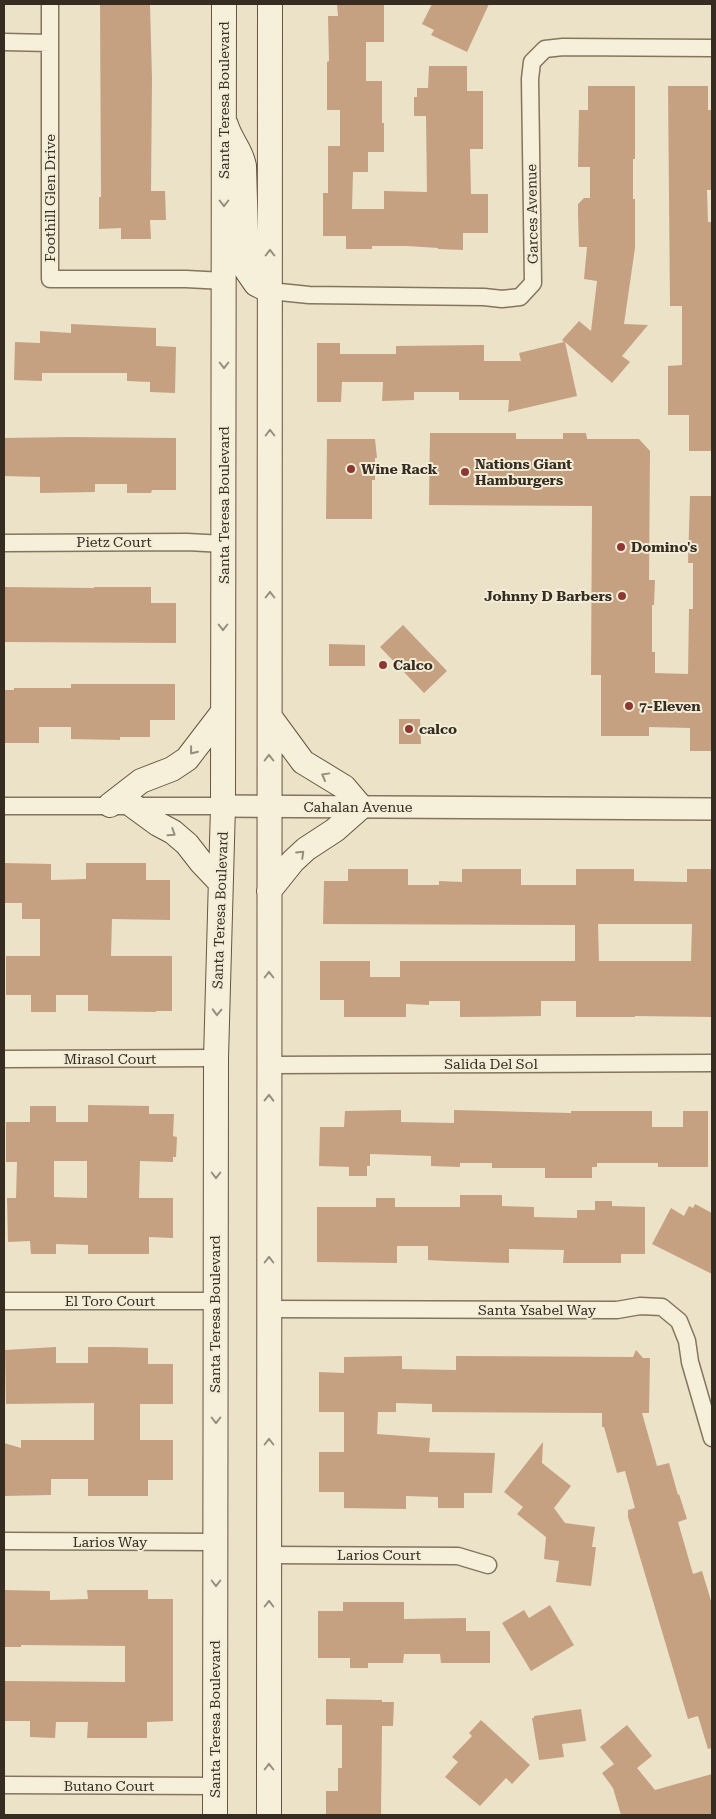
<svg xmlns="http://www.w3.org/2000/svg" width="716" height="1819" font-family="'Roboto Serif',serif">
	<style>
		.building { fill: #c6a181; fill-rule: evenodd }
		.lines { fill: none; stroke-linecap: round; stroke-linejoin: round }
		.minor-casing { stroke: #85755e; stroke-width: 19 }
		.tertiary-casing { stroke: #85755e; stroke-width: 24 }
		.secondary-casing { stroke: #675641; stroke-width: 26 }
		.minor { stroke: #f6efda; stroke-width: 16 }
		.tertiary { stroke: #f6efda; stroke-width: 21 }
		.secondary { stroke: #f6efda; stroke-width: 24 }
		.oneway { stroke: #968e7e }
		.poi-dot { fill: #8f3733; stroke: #f3ecd7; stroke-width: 2 }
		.labels { text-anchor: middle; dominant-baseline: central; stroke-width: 4; stroke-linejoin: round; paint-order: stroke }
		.street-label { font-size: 14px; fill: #372c21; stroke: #f3ecd7 }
		.poi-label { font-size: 14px; font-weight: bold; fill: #372c21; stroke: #f3ecd7; text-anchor: start }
	</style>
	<rect width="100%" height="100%" fill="#ebe2c8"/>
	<path class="building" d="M100,4H150L152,79L151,191H165L166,220H150L151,239H121V228L99,229V197H101Z
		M337,4H384V42H366V81H382V123H384V152H368V172H353L352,209H384V191L427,192L426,116H414V97H417V88H428L429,66H467V91H483V149H470L471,194H488V233H463V250L438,249V248L407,246H372V249H346V236H323V193H328V146H340V110H327V62L329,61L328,16H338Z
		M432,4H489L467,52L431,35L434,30L422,24Z
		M588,86H635V159H633V199H635V248L624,324L648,325L622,356L630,362L612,383L565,342L577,396L508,412L509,400H459V392H414V400L382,401L383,382H342L341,402H317V343H340V354H396V346L484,345V361H521L519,353L564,342L562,340L579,321L591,331L597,281L584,279L587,247H579L578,214V204L584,198H590V167H578L579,110H588Z
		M668,86H708V110H712V190H707L708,222H712V451H689V415H668V366L682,365V306H670Z
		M71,324L156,328V346L176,347L175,393L150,392V382L127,381V373H42V381L14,380L15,342L40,343V331L71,333Z
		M430,433H516V439H563V433H586L587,439H639L650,451L649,580H655L654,605H652V652H655V673L688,674L689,609H693V563H688L690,496H712V751H690V728L649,727V736H601V675H591L592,506L429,505Z
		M71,437L176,438V490H152L151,493H127V484H95V492L40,493V477L4,476V438Z
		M327,439H375L377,458H375V480H372V519H326Z
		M4,587L94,588V587H151V603H176V643L4,642Z
		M403,625L447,671L424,693L380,647Z
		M329,644L365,645V666H329Z
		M71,684H175V720H150V737H120V740L71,739V727H39V743H4V690H14V688H71Z
		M399,719H420L421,744H399Z
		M4,863L51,864V880L86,879V863H146V880H170V920L112,919L111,956H172V1011H156V1012L88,1011V995H56V1012H31V995H6V956H40V919H22V903H4Z
		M348,869H408V885H439V881L462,882V869H521V885H576V869H634V881L687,882V869H712V1017L635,1016V1017H576V1001H541V1016L460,1017V1001H429V1005L406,1004V1017H344V1000H320V961H370V977H400V961H575V925L323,924L324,881H348ZM598,924H692L691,961H599Z
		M88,1105L149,1106V1114H174L173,1136L177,1137L176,1157H173V1162L140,1161L139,1198H173V1238L149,1237V1254H88V1245L56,1244V1254H31L30,1241L8,1242L7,1198H16L17,1162H6V1122H30V1106H56V1122H88ZM54,1161H87V1198L54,1197Z
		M401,1110V1122L454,1123V1110L571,1113V1111H652V1127H683V1111H708V1167H658V1163H597V1167H592V1178H545V1168H492V1163H460V1167L431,1166V1156L370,1154V1166H367V1176H349V1167L319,1166L320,1127H344L345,1111Z
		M460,1195H502V1206L534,1207V1217L577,1218V1210H595V1201H612V1206L645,1207V1254H621V1263H563L564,1250L509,1249V1263L446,1261L428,1260V1246H397V1263L317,1262V1207H376V1198H395V1207H460Z
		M695,1204L712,1213V1274L652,1244L671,1208L684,1216L689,1206L693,1208Z
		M56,1347V1363H88V1347H113L148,1348V1364H173V1404H140V1440H173V1480H148V1496H88V1479H51V1495L4,1496V1443L21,1448V1440H94V1403L6,1404L5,1350Z
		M636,1350L643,1358H650L649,1413H642L657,1466L669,1463L678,1495L679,1494L687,1519L678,1522L693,1574L702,1571L712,1604V1748L708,1749L698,1716L688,1719L628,1517V1510L635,1508L625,1471L617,1473L604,1427H602V1413L432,1412V1404L396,1403V1412H378L377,1434L430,1438L429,1452L495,1453L492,1493H464V1508H438V1497L406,1496V1509L344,1508V1492H319V1452H344V1412H319V1372L344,1373V1357L402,1356V1369L456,1370V1356L633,1357Z
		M543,1442L542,1463L571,1486L554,1508L565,1523L595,1527L592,1547H596L591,1586L556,1582L559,1561L544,1559L546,1537L517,1514L523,1507L504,1492Z
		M4,1590L50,1591V1600L88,1599L87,1590H148V1599H173V1721L147,1722V1738H87L88,1722H56L55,1738L30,1737V1721H5V1681L125,1682V1646L21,1645V1647H4Z
		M343,1602H404V1619L466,1618V1631H490V1663H441L440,1654H404L403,1663H368V1668H350V1658H318V1611H343Z
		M550,1605L574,1645L531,1671L502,1623L524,1610L529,1618Z
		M326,1699L382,1700V1702H394L393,1726H382L381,1815H326V1791H338V1768H342V1725H326Z
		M581,1709L586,1741L562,1744L564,1757L539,1760L532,1718H534V1716Z
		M481,1720L530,1765L512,1784L506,1778L480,1806L445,1777L458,1762L452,1757L472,1736L469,1733Z
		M627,1725L652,1756L637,1768L655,1790L712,1774V1815H621L613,1788L602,1773L614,1764L600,1747Z"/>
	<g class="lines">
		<g class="minor-casing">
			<path id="minor" d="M50,4V279H186L224,281
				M4,42L50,43
				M270,291L309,295L484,297L502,299L520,297L533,283L530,79L532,62L545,49L563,47L712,48
				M4,543L187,542L224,544
				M4,806H223
				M4,1059L216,1058
				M270,1065L712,1063
				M4,1301H215
				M269,1309L617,1310L640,1306L662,1307L679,1321L687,1341L690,1362L712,1438
				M4,1541L216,1542
				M269,1555L458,1556L488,1565
				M4,1785L215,1786"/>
		</g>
		<g class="tertiary-casing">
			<path id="tertiary" d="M223,806L712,809"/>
		</g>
		<g class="secondary-casing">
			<path id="secondary" d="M226,125C231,142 241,149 244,166L247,271L256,284L270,291
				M110,805L141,781L172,769L187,759L223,712
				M132,805L158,824L173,832L187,844L201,862L220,882
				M269,891L293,861L306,849L335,830L361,807L344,787L303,762L270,717
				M215,1815L216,1058L223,806L224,4
				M269,1815L270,4"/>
		</g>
		<use href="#minor" class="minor"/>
		<use href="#tertiary" class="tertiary"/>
		<use href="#secondary" class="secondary"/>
	</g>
	<defs><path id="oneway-chevron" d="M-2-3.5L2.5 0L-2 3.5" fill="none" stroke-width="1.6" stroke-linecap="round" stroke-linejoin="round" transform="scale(1.25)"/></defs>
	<g class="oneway">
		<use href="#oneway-chevron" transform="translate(224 203) rotate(90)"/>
		<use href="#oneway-chevron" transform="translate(270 253) rotate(-90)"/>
		<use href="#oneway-chevron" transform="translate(224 365) rotate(90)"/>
		<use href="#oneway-chevron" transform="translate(270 433) rotate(-90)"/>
		<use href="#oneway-chevron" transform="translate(270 595) rotate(-90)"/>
		<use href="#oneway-chevron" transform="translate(223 627) rotate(90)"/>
		<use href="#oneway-chevron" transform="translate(193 751) rotate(128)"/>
		<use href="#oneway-chevron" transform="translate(269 758) rotate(-90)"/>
		<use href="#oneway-chevron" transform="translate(325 776) rotate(-151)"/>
		<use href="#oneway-chevron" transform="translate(172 833) rotate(33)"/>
		<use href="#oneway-chevron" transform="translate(301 854) rotate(-44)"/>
		<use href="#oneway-chevron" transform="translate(269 975) rotate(-90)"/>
		<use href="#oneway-chevron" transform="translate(217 1012) rotate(92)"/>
		<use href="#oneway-chevron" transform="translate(269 1098) rotate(-89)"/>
		<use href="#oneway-chevron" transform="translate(216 1175) rotate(90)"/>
		<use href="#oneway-chevron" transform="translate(269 1260) rotate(-90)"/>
		<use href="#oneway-chevron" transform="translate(216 1420) rotate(90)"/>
		<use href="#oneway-chevron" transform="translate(269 1442) rotate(-90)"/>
		<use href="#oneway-chevron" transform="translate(216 1583) rotate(90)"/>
		<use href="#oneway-chevron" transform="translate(269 1604) rotate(-90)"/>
		<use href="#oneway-chevron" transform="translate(269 1767) rotate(-90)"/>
	</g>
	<g class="poi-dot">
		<circle cx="351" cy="469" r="5"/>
		<circle cx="465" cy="472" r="5"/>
		<circle cx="621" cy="547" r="5"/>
		<circle cx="622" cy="596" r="5"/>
		<circle cx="383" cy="665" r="5"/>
		<circle cx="629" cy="706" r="5"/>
		<circle cx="409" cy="729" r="5"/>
	</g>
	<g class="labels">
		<g class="street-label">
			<text transform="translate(224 100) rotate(-90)">Santa Teresa Boulevard</text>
			<text transform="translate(50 198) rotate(-90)">Foothill Glen Drive</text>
			<text transform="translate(532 214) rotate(-91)">Garces Avenue</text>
			<text transform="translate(224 505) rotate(-90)">Santa Teresa Boulevard</text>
			<text x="114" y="542">Pietz Court</text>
			<text x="358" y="807">Cahalan Avenue</text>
			<text transform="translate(220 910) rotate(-88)">Santa Teresa Boulevard</text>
			<text x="110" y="1059">Mirasol Court</text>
			<text x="491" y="1064">Salida Del Sol</text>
			<text x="110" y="1301">El Toro Court</text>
			<text x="537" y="1310">Santa Ysabel Way</text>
			<text transform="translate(215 1314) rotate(-90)">Santa Teresa Boulevard</text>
			<text x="110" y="1542">Larios Way</text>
			<text x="379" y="1555">Larios Court</text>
			<text transform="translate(215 1719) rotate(-90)">Santa Teresa Boulevard</text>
			<text x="109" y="1786">Butano Court</text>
		</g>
		<g class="poi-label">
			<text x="475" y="464">Nations Giant<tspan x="475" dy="16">Hamburgers</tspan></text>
			<text x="361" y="469">Wine Rack</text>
			<text x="631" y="547">Domino's</text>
			<text x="612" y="596" text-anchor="end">Johnny D Barbers</text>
			<text x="393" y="665">Calco</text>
			<text x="639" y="706">7-Eleven</text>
			<text x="419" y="729">calco</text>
		</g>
	</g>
	<rect width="716" height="1819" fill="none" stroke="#372c21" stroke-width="10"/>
</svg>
